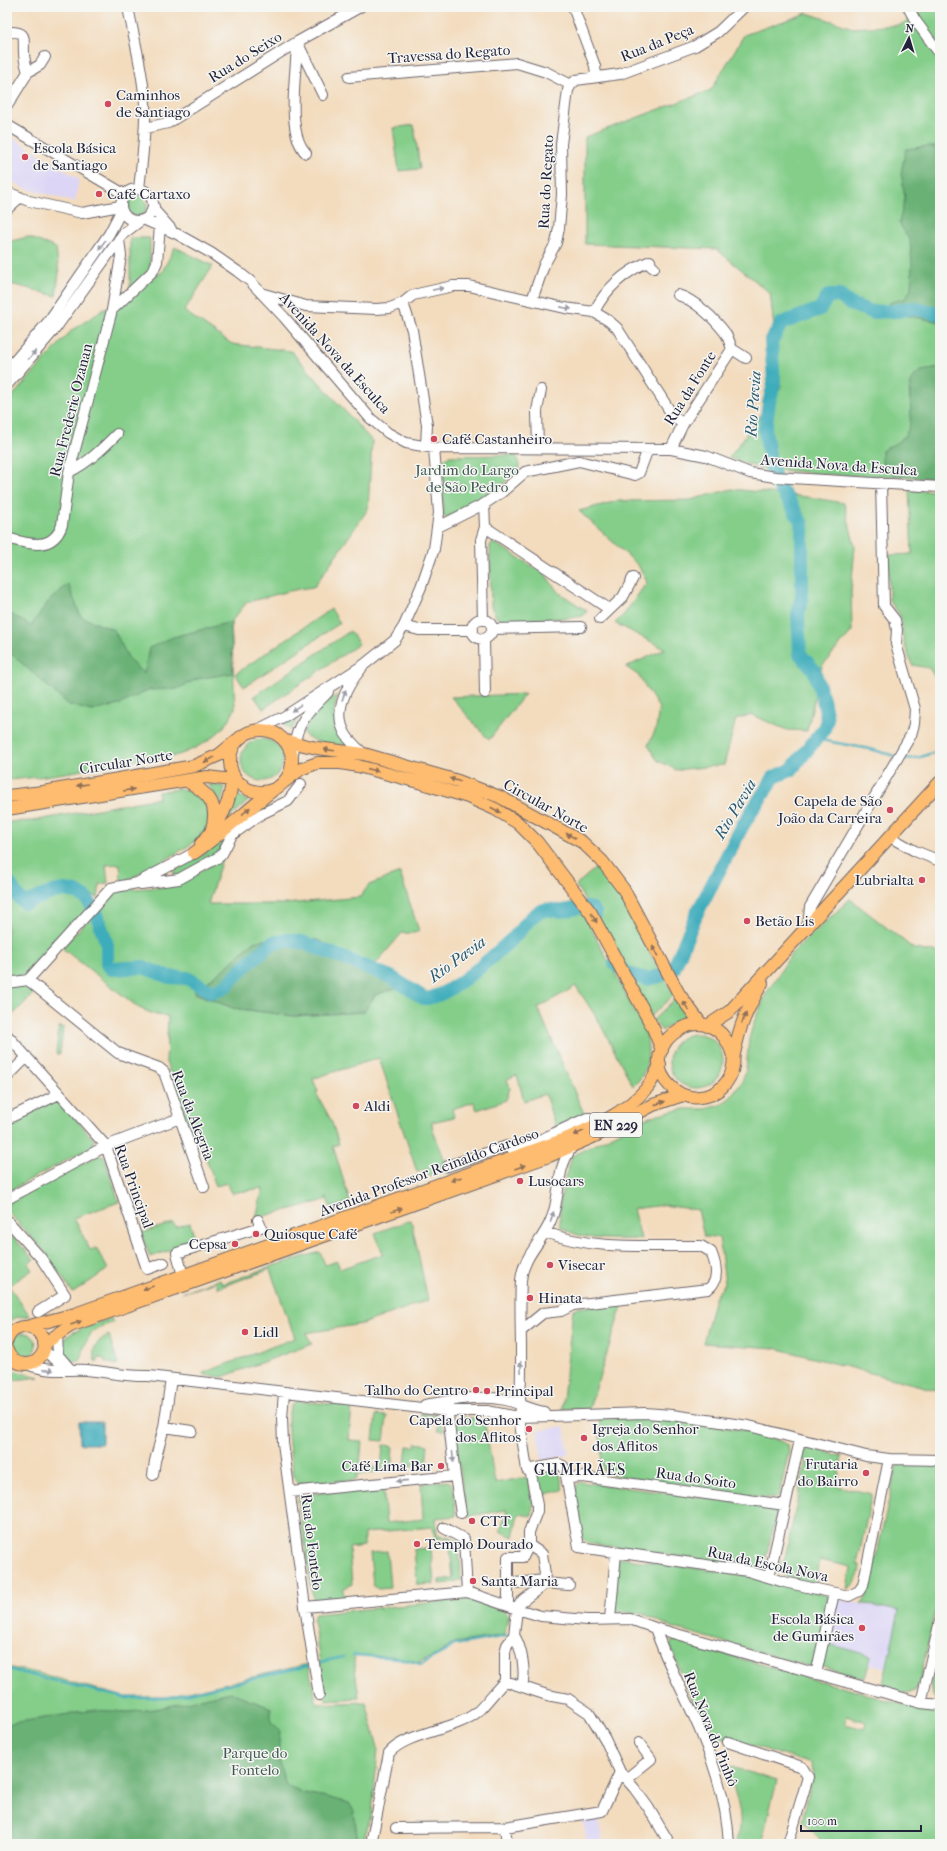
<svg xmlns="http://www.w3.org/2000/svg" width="947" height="1851" font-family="'IM FELL French Canon',serif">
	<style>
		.built { fill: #dcd5f6 }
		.green { fill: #84ce8a; stroke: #537862; fill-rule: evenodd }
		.forest { fill: #6bb176; stroke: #466a58 }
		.water { fill: #3eacbb; stroke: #30677b }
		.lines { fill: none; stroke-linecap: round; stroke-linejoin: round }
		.stream { stroke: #3eacbb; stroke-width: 2.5 }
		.river { stroke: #3eacbb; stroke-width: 14 }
		.minor-casing { stroke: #6b6369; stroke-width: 12 }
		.major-casing { stroke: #6b6369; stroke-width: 14 }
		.minor { stroke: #fff; stroke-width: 10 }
		.major { stroke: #fdbc70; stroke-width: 12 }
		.oneway { fill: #9c9ca7 }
		.oneway2 { fill: #906f56 }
		.poi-dot { fill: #d1495b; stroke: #f6f6f2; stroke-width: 1.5 }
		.labels { text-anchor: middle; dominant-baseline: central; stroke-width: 3; stroke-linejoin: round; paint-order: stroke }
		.shield { fill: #f6f6f2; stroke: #626272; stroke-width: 1 }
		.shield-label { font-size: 14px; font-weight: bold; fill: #22223b }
		.street-label { font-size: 15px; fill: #22223b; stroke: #f6f6f2 }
		.poi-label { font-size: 15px; fill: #22223b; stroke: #f6f6f2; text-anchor: start }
		.park-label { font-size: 15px; fill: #3f5653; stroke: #f6f6f2 }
		.water-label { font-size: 16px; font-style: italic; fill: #2d596e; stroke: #f6f6f2 }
		.neighbourhood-label { font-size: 16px; letter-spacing: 1px; fill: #22223b; stroke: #f6f6f2 }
	</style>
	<rect width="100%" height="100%" fill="#f6f6f2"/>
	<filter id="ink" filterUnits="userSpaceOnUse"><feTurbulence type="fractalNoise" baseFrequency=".025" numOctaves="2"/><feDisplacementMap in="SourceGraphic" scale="8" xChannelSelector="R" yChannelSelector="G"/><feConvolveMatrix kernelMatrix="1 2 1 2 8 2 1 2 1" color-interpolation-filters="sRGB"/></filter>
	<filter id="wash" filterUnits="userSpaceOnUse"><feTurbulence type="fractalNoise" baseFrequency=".012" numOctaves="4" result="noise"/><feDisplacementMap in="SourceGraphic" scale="16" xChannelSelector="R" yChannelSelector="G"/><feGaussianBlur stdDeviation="0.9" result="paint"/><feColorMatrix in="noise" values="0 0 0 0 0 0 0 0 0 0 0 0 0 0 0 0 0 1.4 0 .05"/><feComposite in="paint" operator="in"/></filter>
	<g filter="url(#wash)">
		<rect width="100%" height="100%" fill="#f3dcbe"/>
		<path class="built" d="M7,134L79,179L75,202L24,188L7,179Z
			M564,1426L569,1455L542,1460L537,1431Z
			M835,1599L900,1611L887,1668L869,1664L865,1678L820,1666Z
			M598,1817L603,1844H587L583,1820Z"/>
		<path class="green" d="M930,7H940V368L921,372L909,391C911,405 916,425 904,437C899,443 889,447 882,451L894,469V476L834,475L760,468L729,458L781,387L770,293L716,249L585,244V137L711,90L744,35L807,13L853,28L900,25Z
			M414,125L420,169L399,171L393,128Z
			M127 206a10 10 0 1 1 20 0a10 10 0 1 1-20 0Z
			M28,237L56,248L59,273L56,296L15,285H7V242Z
			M130,238H150V270L130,288Z
			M175,247L213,266L184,311L232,344L291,351L372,441L368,509L314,587C291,589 269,597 247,602L231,622L235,708C227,731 203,746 181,754C168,759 150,758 136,760C93,768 51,777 7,780V402L72,330L162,272Z
			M512,455L517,457L520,469L502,485L448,517H444L443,513V461L449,456Z
			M732,489L807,497L844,503L855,547L851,590L852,631L822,666L807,731L787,730L752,715L736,719L724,765L676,770L657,760L648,745L656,729L659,708L638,675L626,667L665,649L615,623L625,613L647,582L638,565L579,511L617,501L690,500Z
			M909,490L940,491V689L936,679L929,668L912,665L904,643L900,615L889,600V555L912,554Z
			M492,543L498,545L545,574L558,592L587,611L583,616L572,618L502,620L497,618L491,607L490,546Z
			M331,609L340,623L244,687L235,674Z
			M350,631L359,644L263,709L254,696Z
			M525,694L489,740L451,697Z
			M338,695C329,721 339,725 347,746C334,744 312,744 303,733C309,717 322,703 338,695Z
			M308,705L298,718L291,730L283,724Z
			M241 760a21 21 0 1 1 42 0a21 21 0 1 1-42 0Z
			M208,784L225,787L220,807L216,796Z
			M177,789C189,789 199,792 205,804C209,811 210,823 206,831C199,843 142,873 127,880H121L120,864L106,865L108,883L100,884L98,898C84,891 68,884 53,889C43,892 34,899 23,898L13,883L12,878C9,889 13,899 23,905C47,903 72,876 88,910L31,972L23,976L7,978V822L32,821L159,798L158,792Z
			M236,794L248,801L228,819Z
			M227,836L221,851L177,877L173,872L209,851Z
			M222,859L208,904H285L360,897L369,885L400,873L419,931L414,933H402L373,967L317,940L225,968L194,993L233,1008L294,1016L364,1012L375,995L401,986C407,990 416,999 424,1001C443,1004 500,954 514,940C520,934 525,925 532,920C545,911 548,914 561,914C566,914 573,910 579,909L590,926L646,1033C650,1053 649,1073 633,1086L598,1020L576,986L538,1008L585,1116L556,1129L545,1094L524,1101L517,1075L507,1079L510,1088L506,1100L477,1110L474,1102L452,1109L454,1117L432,1122L433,1130L450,1174L442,1172L429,1176L427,1169L417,1172L379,1058L321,1076L313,1079L318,1092L316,1093L331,1120L339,1144L333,1146L350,1202L331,1208L326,1197L327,1199L322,1201L256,1218L263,1188L232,1193L227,1183L216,1186L201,1144L195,1145L166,1062L168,1016L156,1015L139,1008L62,948L115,890L164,887L184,880Z
			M599,865L622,896L649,952L674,995L651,1016L576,885Z
			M850,899L914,949L940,953V1391L775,1348L703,1343L715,1298L725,1283L719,1237H704L698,1210L663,1205L633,1209L641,1239C616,1239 583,1242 561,1227C556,1204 566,1178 572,1156L638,1122L658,1114L684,1109H705L720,1105L731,1097L742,1082L746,1069L749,1039L754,1022L766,994L792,953Z
			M23,983L34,993L7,1021V986Z
			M675,999L687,1016L673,1022L662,1031L653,1020Z
			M59,1027H63L60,1053L57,1055L56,1053Z
			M669 1061a27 27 0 1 1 54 0a27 27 0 1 1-54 0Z
			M58,1098L94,1140L93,1146L7,1192V1123Z
			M97,1156H103L105,1159L119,1202L74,1218L90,1250L96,1248L108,1269L73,1293L44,1251L9,1213L7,1209L10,1202Z
			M411,1220L428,1300L362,1324L306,1333L312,1344L225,1376L224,1377L204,1375L203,1373L211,1370L295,1338L269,1267L320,1252L325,1265L337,1261L340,1269L383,1254L375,1233Z
			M173,1223L175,1227L190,1223L196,1242L150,1257L141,1233Z
			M7,1231L34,1259L28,1264L32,1270L9,1286L30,1316L18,1317L7,1322Z
			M268,1268V1270L218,1288L216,1282L182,1293L220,1279L222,1284Z
			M617,1303L622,1306L589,1409H562L573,1310L576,1308Z
			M111,1318L113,1323C90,1328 86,1338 81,1360L75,1362L66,1358L63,1353V1343L66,1337L74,1332Z
			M12 1345a12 12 0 1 1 24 0a12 12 0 1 1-24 0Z
			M109,1335L118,1365L105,1362V1359L98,1358V1362L95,1361C91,1349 97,1340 109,1335Z
			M7,1369L39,1377L7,1381Z
			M296,1401L352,1406L349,1440L362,1441L360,1465L376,1468L377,1472L357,1474V1479L353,1480L303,1484L296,1481L294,1477C292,1462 280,1408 296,1401Z
			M421,1413L439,1416L444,1431L438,1430L439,1419L421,1417Z
			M376,1415L387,1416L384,1441L373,1440Z
			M460,1417L484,1419L495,1483L528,1477L533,1503L532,1516L518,1514L513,1537L500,1531L507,1510L467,1516L453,1425L455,1419Z
			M599,1418H656L749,1431L783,1442L788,1445L789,1451L779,1496L777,1498H768L609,1475L604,1471L602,1466Z
			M416,1443L428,1445L426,1465L413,1463L412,1466L405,1465L407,1446L415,1447Z
			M383,1445L393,1446L391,1471H381Z
			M810,1448L842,1456L837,1486L872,1494L857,1565H860C859,1577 857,1583 847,1589L851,1567L820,1560L816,1583L785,1576L778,1570L780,1562H784L806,1461L802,1459L803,1452L806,1450Z
			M900,1463L940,1464V1591L919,1684L915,1691L906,1693L882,1688L899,1611L861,1603L864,1601L868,1594L896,1468Z
			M557,1468L559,1469L563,1490L538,1496L533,1472Z
			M445,1481L450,1482L453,1486L456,1516L436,1518L437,1536L451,1537L459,1543L461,1580L457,1582L439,1584V1580L453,1578L449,1538L435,1539L433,1527L364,1533V1546L349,1548L352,1584L343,1589L344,1598L316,1600L313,1598L298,1500L300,1495L383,1487L386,1523L423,1519L421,1484Z
			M580,1482L723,1500L772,1509L776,1512V1515L764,1566L758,1568L587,1543L582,1538L575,1494L576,1486Z
			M431,1548L434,1584L417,1585L414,1549Z
			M387,1551L390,1588L378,1589L373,1585L370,1553Z
			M619,1558L753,1576L829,1596L815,1668L671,1627L644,1614L614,1611Z
			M469,1599L504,1610L508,1615L505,1635L454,1643L437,1655L418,1662L392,1656L353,1655L359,1698L326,1700L313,1619L315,1614Z
			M674,1640L930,1712H940V1844H819L820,1839L802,1821L813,1774L812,1764L741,1742L709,1736L686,1686L693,1687L696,1676L689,1675L685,1683L670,1645ZM847,1716L866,1722L864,1729L845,1724Z
			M825,1643L871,1656L865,1678L820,1666Z
			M936,1661H940V1701C924,1693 933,1674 936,1661Z
			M308,1664L317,1704L366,1702L378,1748L372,1814L362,1844H7V1667L42,1674L125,1697H167Z
			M726,1765L777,1781L761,1844H739L736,1841C737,1836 739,1833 740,1828C742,1809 732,1783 726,1765Z"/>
		<path class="forest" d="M929,146L940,148V322L908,316L889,303L906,298L911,289L912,263L910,240L899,223L905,198L901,173L906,149Z
			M940,368V479L894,476V469L882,463V451C889,446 901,442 905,435C920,415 898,380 922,371C927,370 934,369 940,368Z
			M68,584L81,617L114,630L130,661L144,674L149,648L173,637L231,622L233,673L197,679L177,689L148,690L119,705L92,711L69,705L7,650V612L31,626L48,602Z
			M283,936L317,940L377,968L401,986L375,995L364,1012L294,1016L233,1008L194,992L225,968L253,942Z
			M231,1692L271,1708V1722L280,1730C278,1752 278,1764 286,1785L304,1793L327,1797L349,1803L354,1811L358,1844H7V1724L94,1710L129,1712L156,1709Z"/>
		<path class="water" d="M79,1422H102V1444H80Z"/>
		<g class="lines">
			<path class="stream" d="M815,739L870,749L895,756
				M900,758C913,761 928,755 940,750
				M353,1655L399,1658L421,1664L446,1651L454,1645L507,1636
				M321,1662L343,1657
				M7,1669L125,1698H167L308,1666"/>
			<path class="river" d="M7,880L19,898L25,903L53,892L65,890L76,892L86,898L96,912L107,945V964L112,969L143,967L169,977L187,978L212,992L225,987L248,963L272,943L288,940L305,943L391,977L424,998C445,1001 497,953 513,938C523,929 530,914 544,910C550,908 557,912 562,911C577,909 576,906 592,909L595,913
				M615,964L628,974L648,979L660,976L674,968L696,915L743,825L774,777L791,770L824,729L827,719L823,699L814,670L800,654L798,614L802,596V524L791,504L779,487L771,467L765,430L769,403L774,383L771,341L782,323L820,309L828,296H840L850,304L872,312L896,311L912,308L940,314"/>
		</g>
	</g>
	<g filter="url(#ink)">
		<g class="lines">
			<g class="minor-casing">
				<path id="minor" d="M128,7C134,39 143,71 145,104C146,132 142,161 139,189
					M573,7L595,66L596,77
					M908,7L915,20L940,54
					M7,32C28,31 23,37 24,53C24,60 26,66 28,72L7,106
					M297,42C297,70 285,132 306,153
					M298,44L323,95
					M28,72L40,65L45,57
					M349,77L517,63L546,72L571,85
					M7,125L124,194
					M145,128L168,123L297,42L360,7
					M121 205a16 16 0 1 1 32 0a16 16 0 1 1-32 0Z
					M7,192L29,201L82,213L120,206
					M153,203L155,211L171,229
					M7,209L20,197
					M145,220L177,234L211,253L237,271L250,281L284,317L370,418L388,433L406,443L434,448L671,449L706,456L750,473L775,477L940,487
					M264,294L306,306L376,309L390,308L403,303L413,295L453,286H469L565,308L594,312L609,321L617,328L673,416L683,424
					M532,300L544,265L556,243L559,228L562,195L561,144L568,90L571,85L576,80L620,74L695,46L718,32L744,7
					M403,303L412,330L427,425L426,446
					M112,310L153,271L157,262L160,226
					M594,312C606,288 626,271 650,261L651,266L654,268
					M732,349L746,358
					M7,370L48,322L109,234L121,211
					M7,385L55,329L123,234L140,221
					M538,448L537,411L541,390
					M671,449L683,424L732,349C730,344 729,339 726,334C715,319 695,300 678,295
					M69,472C88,463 102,449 117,434
					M438,527L484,504L502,492L525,472L579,461L635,475L639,473L648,449
					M485,527L609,609
					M7,538C28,544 53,552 62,525L69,472L112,310L121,256L119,239
					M600,619L623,597L633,578
					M472 629a10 10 0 1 1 20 0a10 10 0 1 1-20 0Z
					M483,620L481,540L485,527L484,504
					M404,626L419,630H473
					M492,629L581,627
					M484,639L485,693
					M361,669C345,688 331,715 348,738C353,744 358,749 364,754
					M257,730L285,716L365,664L395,640L404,626L421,587L434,549L439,513L434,448
					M292,764C295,725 301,720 328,692
					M890,837L915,851L940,861
					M141,884L179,879L219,857L222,854L232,835L261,814L288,801L301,784
					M808,928L810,907L911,735L914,724L915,709L896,644L897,630L895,620L884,606L881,483
					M28,980L118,1053L159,1068L164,1072L204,1187
					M7,983L28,980L111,888L137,883L194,853
					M7,1035L106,1146L147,1269L164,1263
					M7,1077L27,1057
					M7,1119L59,1094
					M448,1166L507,1146L514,1150L542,1139L587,1118H594L603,1121
					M7,1199L106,1146L180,1118
					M7,1220L41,1258L65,1295L38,1312
					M183,1276L177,1253L261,1227L258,1220
					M521,1331L543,1313L561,1311L573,1305L708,1289C720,1281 716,1264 711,1252L701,1246C648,1245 595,1251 545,1232
					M57,1334L58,1355L70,1369
					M44,1351L63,1365
					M27,1364C47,1373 66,1369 87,1370C108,1372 128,1377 149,1376L447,1411H487L519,1417L645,1413L672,1415L749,1426L866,1456L889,1459L940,1460
					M284,1392L282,1418L283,1443L305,1607L319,1695
					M425,1405C451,1401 479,1394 506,1400C519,1403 531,1410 544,1412
					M447,1406L455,1476L461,1513
					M514,1417L520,1414C522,1409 520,1402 520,1396C523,1357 519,1319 521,1280C523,1256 543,1241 551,1220C562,1194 554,1173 572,1147
					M519,1417L527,1470L559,1464L563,1466L565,1470L579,1547L748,1571L784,1582L849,1596L859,1591L863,1585L889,1459
					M164,1427L171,1379
					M153,1475L155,1461L164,1427L192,1431
					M568,1478L583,1477L785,1505
					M290,1492L455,1476
					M444,1528L464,1539L467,1592
					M769,1577L800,1440
					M508,1579L516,1583L544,1580
					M543,1583L569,1585
					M508,1606V1557H523L529,1545
					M305,1607L467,1592L517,1609L541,1616L587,1620L630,1619L655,1628L921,1703L940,1705
					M610,1619L616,1553
					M655,1628C665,1658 679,1684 692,1712C711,1754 727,1798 729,1844
					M514,1635C522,1649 526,1671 522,1687
					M816,1674L834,1593
					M505,1681L547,1695L568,1699L589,1713L605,1739L620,1772L634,1788L648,1807L670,1844
					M921,1703L940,1621
					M728,1742L802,1767L808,1777L788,1844
					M626,1779L651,1759L639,1743
					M505,1827L507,1844
					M396,1828L505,1827L602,1811L620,1772
					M371,1844L389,1753C407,1732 453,1731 476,1713C486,1704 495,1691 505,1681V1652L507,1645L514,1635L517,1609L521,1602L542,1586L545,1574L542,1554L529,1545V1532L537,1511V1505L530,1469"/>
			</g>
			<g class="major-casing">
				<path id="major" d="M230 761a31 31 0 1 1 62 0a31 31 0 1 1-62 0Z
					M286,741L317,748L364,754L458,781L500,797L582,842L602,861L624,890L679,994L701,1024
					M187,781C208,793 219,803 212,829
					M284,782L301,769L317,763H341L358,766L422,783L468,797L495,809L518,823L537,842L591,913L653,1028L662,1050
					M7,796L43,792L194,766L219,755L241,737
					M7,809L207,777L232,780L243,785
					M201,844C219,824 233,802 232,773
					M194,853C222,834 246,811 273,790
					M707,1026L730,1011L940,782
					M733,1056C714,988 629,1044 670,1086C678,1094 689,1099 700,1097C717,1096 731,1082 733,1066C734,1062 733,1058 734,1054C736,1045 738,1036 741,1027C746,1012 754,997 762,983
					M26,1327L75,1314L563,1140C593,1127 624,1114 646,1089C652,1082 656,1073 660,1065
					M7,1340C16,1316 50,1329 44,1350C38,1369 12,1368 7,1350
					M44,1344L70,1326L549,1156L595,1136L653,1105L683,1095"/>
			</g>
			<use href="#minor" class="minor"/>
			<use href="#major" class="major"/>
		</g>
		<defs><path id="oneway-solid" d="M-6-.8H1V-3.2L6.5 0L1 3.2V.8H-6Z"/></defs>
		<g class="oneway">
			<use href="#oneway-solid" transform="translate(102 245) rotate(125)"/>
			<use href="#oneway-solid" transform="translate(438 289) rotate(-11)"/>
			<use href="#oneway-solid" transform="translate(566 308) rotate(11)"/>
			<use href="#oneway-solid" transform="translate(32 355) rotate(-49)"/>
			<use href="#oneway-solid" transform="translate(344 695) rotate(-70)"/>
			<use href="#oneway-solid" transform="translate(296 708) rotate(146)"/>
			<use href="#oneway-solid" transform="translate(552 1217) rotate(-73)"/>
			<use href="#oneway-solid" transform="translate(521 1367) rotate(-91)"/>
			<use href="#oneway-solid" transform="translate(48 1370) rotate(2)"/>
			<use href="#oneway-solid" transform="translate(453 1457) rotate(84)"/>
			<use href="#oneway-solid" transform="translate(402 1481) rotate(174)"/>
		</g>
		<g class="oneway2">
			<use href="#oneway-solid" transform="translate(329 750) rotate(-173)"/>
			<use href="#oneway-solid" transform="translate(209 760) rotate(153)"/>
			<use href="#oneway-solid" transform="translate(373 770) rotate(13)"/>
			<use href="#oneway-solid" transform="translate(455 780) rotate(-163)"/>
			<use href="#oneway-solid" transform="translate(82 785) rotate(171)"/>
			<use href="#oneway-solid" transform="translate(129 790) rotate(-9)"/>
			<use href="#oneway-solid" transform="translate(496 810) rotate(28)"/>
			<use href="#oneway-solid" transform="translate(246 811) rotate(-42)"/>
			<use href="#oneway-solid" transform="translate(571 836) rotate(-151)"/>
			<use href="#oneway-solid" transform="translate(594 918) rotate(59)"/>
			<use href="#oneway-solid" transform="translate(655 951) rotate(-118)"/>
			<use href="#oneway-solid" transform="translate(686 1006) rotate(-122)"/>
			<use href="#oneway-solid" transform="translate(744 1018) rotate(-67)"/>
			<use href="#oneway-solid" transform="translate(660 1103) rotate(-19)"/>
			<use href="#oneway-solid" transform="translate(579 1133) rotate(155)"/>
			<use href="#oneway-solid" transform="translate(520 1167) rotate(-20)"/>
			<use href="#oneway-solid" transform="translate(456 1179) rotate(160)"/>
			<use href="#oneway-solid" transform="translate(397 1210) rotate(-19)"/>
			<use href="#oneway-solid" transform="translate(148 1288) rotate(161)"/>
			<use href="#oneway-solid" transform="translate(76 1323) rotate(-20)"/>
		</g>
	</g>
	<g class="poi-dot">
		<circle cx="108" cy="104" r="4"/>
		<circle cx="25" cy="157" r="4"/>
		<circle cx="99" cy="194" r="4"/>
		<circle cx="434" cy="439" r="4"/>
		<circle cx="890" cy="810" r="4"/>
		<circle cx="922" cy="880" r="4"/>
		<circle cx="747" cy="921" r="4"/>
		<circle cx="356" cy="1106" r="4"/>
		<circle cx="520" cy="1181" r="4"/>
		<circle cx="256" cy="1234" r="4"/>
		<circle cx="235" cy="1244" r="4"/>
		<circle cx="550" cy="1265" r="4"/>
		<circle cx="530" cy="1298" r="4"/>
		<circle cx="245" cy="1332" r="4"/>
		<circle cx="476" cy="1390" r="4"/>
		<circle cx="487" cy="1391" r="4"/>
		<circle cx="529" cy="1429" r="4"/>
		<circle cx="584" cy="1438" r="4"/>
		<circle cx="441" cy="1466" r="4"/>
		<circle cx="866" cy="1473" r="4"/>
		<circle cx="472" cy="1521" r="4"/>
		<circle cx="417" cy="1544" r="4"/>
		<circle cx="473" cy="1581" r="4"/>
		<circle cx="862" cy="1628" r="4"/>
	</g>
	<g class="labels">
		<rect class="shield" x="590" y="1113" width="52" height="24" rx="3"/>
		<g class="shield-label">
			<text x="616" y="1125">EN 229</text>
		</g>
		<g class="street-label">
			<text transform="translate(657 43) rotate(-22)">Rua da Peça</text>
			<text transform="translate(449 54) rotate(-4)">Travessa do Regato</text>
			<text transform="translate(245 57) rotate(-32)">Rua do Seixo</text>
			<text transform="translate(546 182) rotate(-87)">Rua do Regato</text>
			<text transform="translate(335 353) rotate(48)">Avenida Nova da Esculca</text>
			<text transform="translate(690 388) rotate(-58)">Rua da Fonte</text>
			<text transform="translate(71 410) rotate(-76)">Rua Frederic Ozanan</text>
			<text transform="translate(839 465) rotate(4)">Avenida Nova da Esculca</text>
			<text transform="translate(126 762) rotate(-9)">Circular Norte</text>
			<text transform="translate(546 806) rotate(29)">Circular Norte</text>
			<text transform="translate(193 1115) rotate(69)">Rua da Alegria</text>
			<text transform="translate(429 1172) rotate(-20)">Avenida Professor Reinaldo Cardoso</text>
			<text transform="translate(134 1186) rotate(70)">Rua Principal</text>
			<text transform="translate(696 1478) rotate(8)">Rua do Soito</text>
			<text transform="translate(312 1542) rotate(83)">Rua do Fontelo</text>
			<text transform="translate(768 1564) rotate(12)">Rua da Escola Nova</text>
			<text transform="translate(711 1729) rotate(68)">Rua Nova do Pinhô</text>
		</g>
		<g class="poi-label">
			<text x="116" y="95">Caminhos<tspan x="116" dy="17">de Santiago</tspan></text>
			<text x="33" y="148">Escola Básica<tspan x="33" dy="17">de Santiago</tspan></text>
			<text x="107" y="194">Café Cartaxo</text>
			<text x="442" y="439">Café Castanheiro</text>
			<text x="882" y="801" text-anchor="end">Capela de São<tspan x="882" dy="17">João da Carreira</tspan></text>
			<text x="914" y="880" text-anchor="end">Lubrialta</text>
			<text x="755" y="921">Betão Lis</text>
			<text x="364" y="1106">Aldi</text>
			<text x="528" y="1181">Lusocars</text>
			<text x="264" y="1234">Quiosque Café</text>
			<text x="227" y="1244" text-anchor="end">Cepsa</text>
			<text x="558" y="1265">Visecar</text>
			<text x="538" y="1298">Hinata</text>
			<text x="253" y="1332">Lidl</text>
			<text x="468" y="1390" text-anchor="end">Talho do Centro</text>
			<text x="495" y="1391">Principal</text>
			<text x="521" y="1420" text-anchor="end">Capela do Senhor<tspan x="521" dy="17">dos Aflitos</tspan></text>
			<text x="592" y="1429">Igreja do Senhor<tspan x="592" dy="17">dos Aflitos</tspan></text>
			<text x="858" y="1464" text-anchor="end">Frutaria<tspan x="858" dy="17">do Bairro</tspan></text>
			<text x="433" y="1466" text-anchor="end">Café Lima Bar</text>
			<text x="480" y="1521">CTT</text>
			<text x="425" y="1544">Templo Dourado</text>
			<text x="481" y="1581">Santa Maria</text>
			<text x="854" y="1619" text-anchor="end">Escola Básica<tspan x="854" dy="17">de Gumirães</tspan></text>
		</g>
		<g class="park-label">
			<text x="467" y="470">Jardim do Largo<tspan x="467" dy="17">de São Pedro</tspan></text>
			<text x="255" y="1753">Parque do<tspan x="255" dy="17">Fontelo</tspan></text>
		</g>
		<g class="water-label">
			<text transform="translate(753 404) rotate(-86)">Rio Pavia</text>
			<text transform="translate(735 809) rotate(-59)">Rio Pavia</text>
			<text transform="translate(457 959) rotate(-36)">Rio Pavia</text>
		</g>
		<g class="neighbourhood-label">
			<text x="580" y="1469">GUMIRÃES</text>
		</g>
	</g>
	<rect width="947" height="1851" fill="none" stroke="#f6f6f2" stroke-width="24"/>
	<g transform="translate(909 38) rotate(5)" stroke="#f6f6f2" stroke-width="3" paint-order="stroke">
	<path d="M0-3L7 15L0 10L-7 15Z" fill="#22223b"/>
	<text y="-6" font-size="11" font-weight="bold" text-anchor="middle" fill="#22223b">N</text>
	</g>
	<path d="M801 1825v6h120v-6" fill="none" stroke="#22223b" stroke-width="2"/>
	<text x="807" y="1825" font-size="12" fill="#22223b" stroke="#f6f6f2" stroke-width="3" paint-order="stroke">100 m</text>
</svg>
